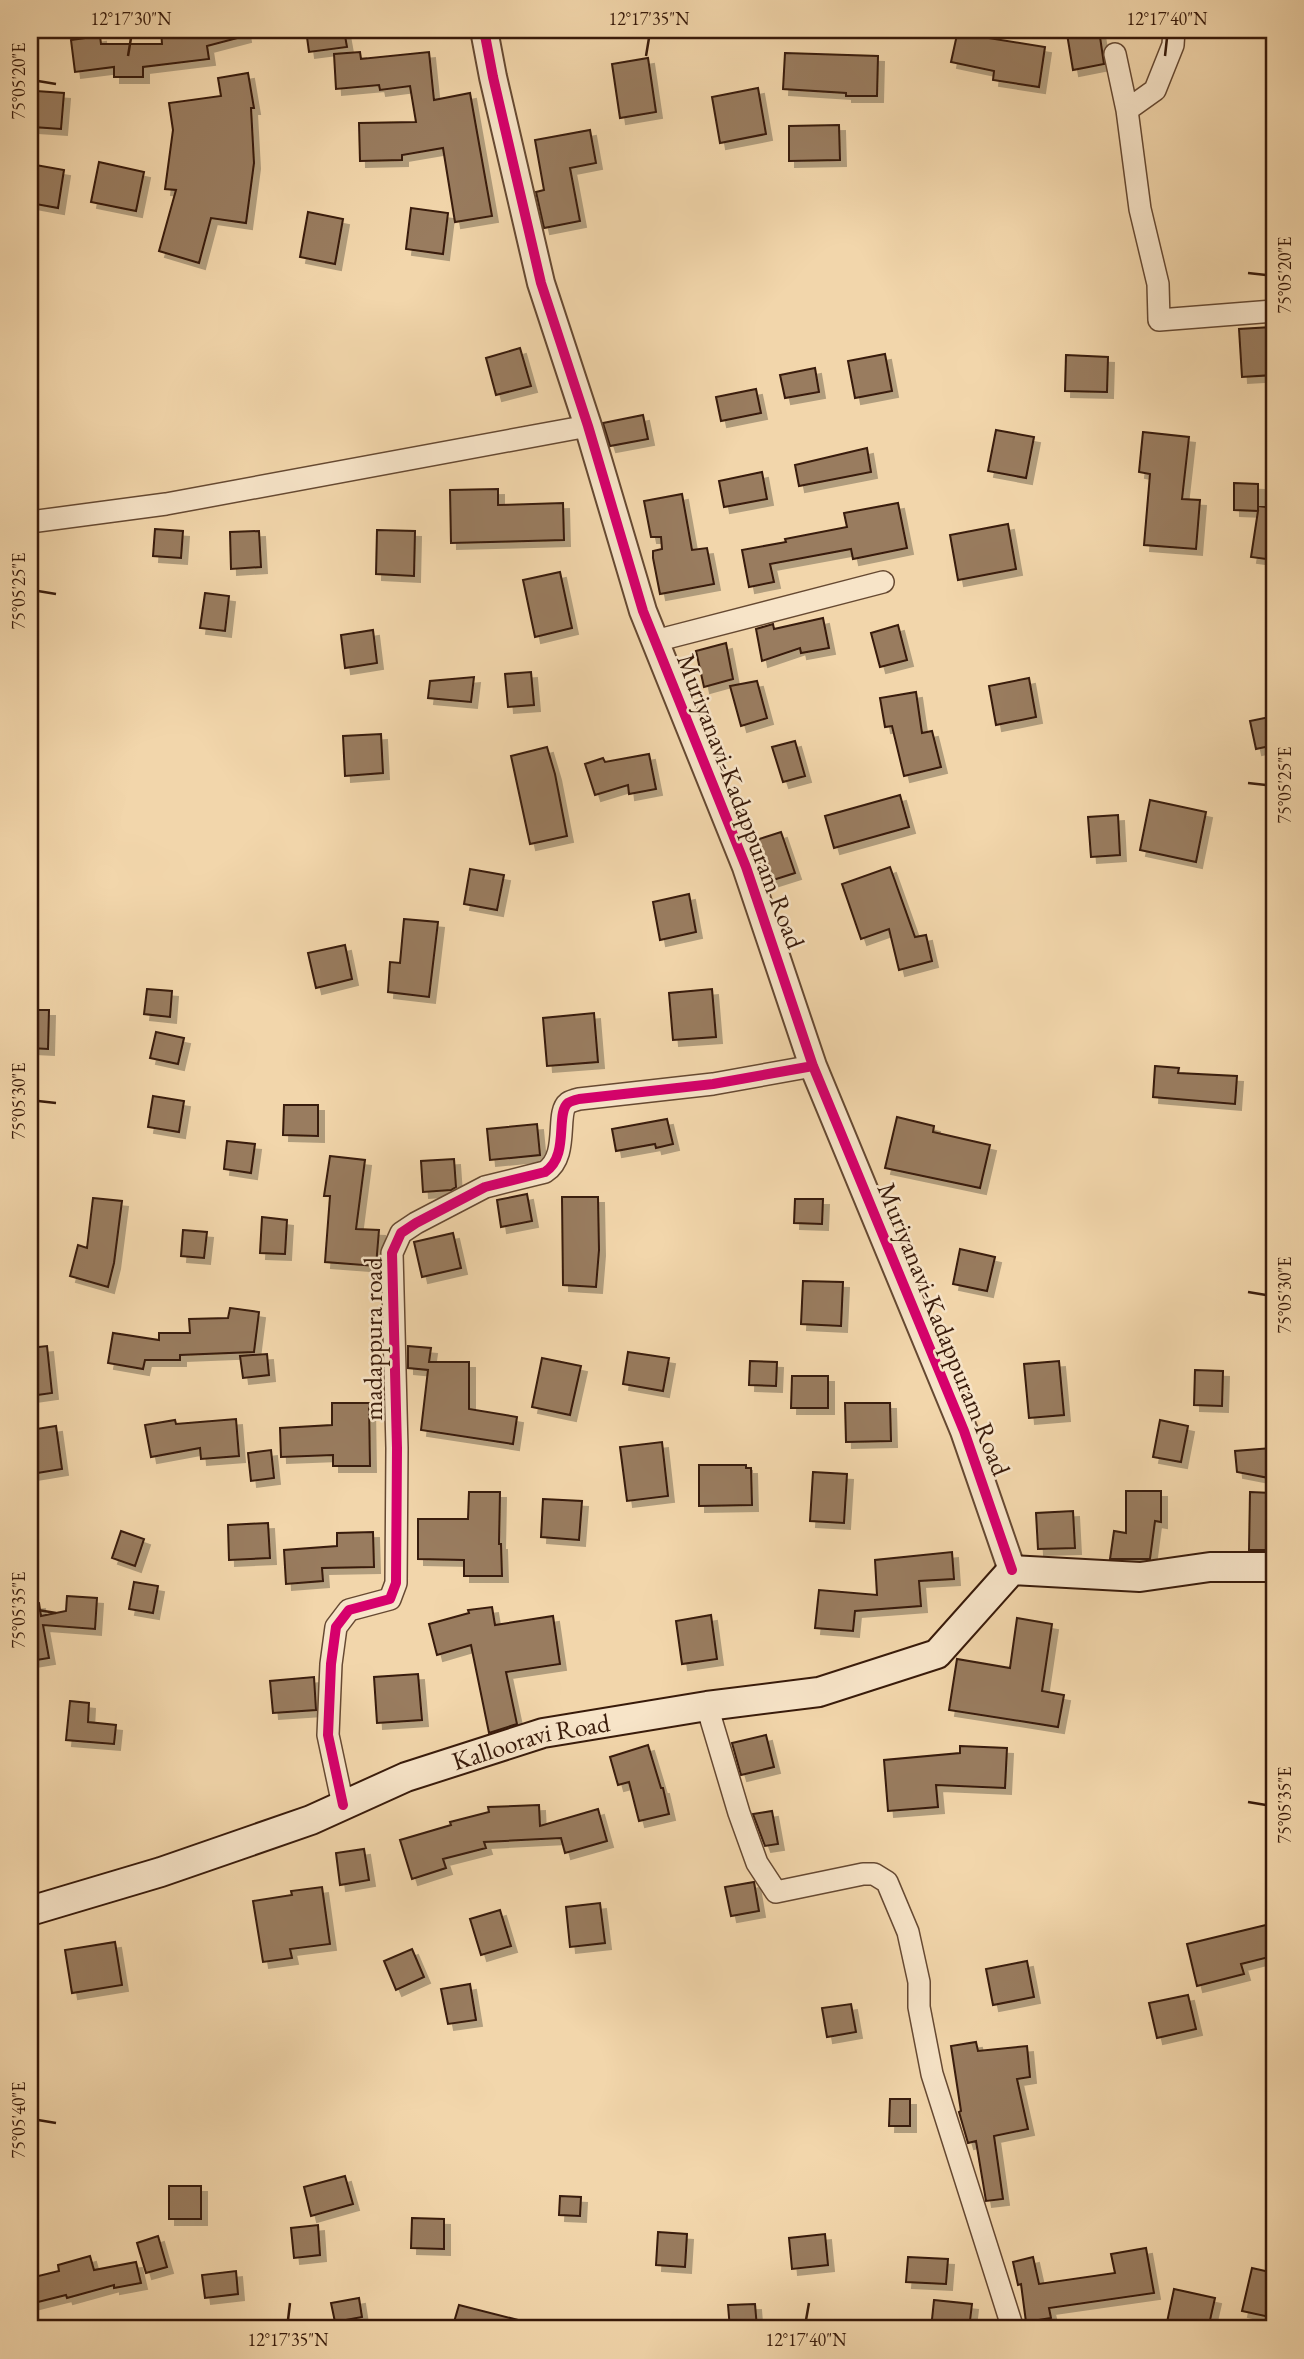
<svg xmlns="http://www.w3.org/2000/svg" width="1304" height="2359" font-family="'EB Garamond',serif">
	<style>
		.building { fill: #997c5e; stroke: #381a0a; stroke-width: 2; filter: url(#shadow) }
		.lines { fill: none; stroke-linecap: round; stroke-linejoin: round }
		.minor-casing { stroke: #664932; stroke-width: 24 }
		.tertiary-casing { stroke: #664932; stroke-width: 30 }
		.secondary-casing { stroke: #381a0a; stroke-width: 32 }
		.minor { stroke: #f7e4c8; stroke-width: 21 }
		.tertiary { stroke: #f7e4c8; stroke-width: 26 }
		.secondary { stroke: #f7e4c8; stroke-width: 28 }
		.cycleway-casing { stroke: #f7e4c8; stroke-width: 15 }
		.cycleway { stroke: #d6006c; stroke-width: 10 }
		.ticks { fill: none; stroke: #381a0a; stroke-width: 2.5 }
		.labels { text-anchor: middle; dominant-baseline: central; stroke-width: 5; stroke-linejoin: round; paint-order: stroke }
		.street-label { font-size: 26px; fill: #381a0a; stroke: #f7e4c8 }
		.neatline { fill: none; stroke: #381a0a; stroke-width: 2.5 }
		.ticks-label { font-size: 18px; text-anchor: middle; fill: #381a0a }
	</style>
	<defs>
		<filter id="shadow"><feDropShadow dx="6" dy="6" stdDeviation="0" flood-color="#0004"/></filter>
	</defs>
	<rect width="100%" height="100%" fill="#f2d6ab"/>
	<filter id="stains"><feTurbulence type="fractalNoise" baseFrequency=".00286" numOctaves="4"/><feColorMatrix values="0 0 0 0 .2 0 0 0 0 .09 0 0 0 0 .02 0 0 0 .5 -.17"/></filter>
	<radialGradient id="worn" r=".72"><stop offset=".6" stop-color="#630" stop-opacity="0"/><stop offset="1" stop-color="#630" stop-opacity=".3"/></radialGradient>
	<path class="building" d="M161,30H244L245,36L207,46L209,59L143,67V77H114V67L75,72L71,40L100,36L101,44H162Z
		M306,30H344L347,47L309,52Z
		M958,30L983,32L982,37L1045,47L1039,87L993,80L994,71L951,62Z
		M1090,30H1099L1104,64L1073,70L1067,34Z
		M360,52L361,59L429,52L434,100L470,93L492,216L455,222L443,148L402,155V160L360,161L359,123L416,122L410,86L380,90L379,85L336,89L334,54Z
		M785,53L878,56L877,96H846V93L783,89Z
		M648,58L656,112L620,118L612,64Z
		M248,73L254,108H251L254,163L246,223L211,218L199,263L159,251L176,190L165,189L173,130L169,103L221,96L218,78Z
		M758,88L766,134L720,143L712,97Z
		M36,91L64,93L61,129L33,127Z
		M839,125L840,160L789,161V126Z
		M590,130L596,163L570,168L580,221L544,228L536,192L544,190L535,140Z
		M99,162L144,172L136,211L91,202Z
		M30,164L64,170L58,208L30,203Z
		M411,208L448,213L443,254L406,249Z
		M308,212L343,219L335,264L300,257Z
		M1274,327V375L1242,377L1239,329Z
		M520,348L531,386L496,395L486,358Z
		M885,354L892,391L855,398L848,361Z
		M1066,355L1108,357L1107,392L1065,391Z
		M815,368L819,392L785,398L780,375Z
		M756,389L761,413L721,421L716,397Z
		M643,415L648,439L610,446L603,423Z
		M996,430L1034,437L1026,478L988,471Z
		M1143,432L1189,437L1182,499L1200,500L1196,549L1144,545L1150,474L1139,472Z
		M867,448L871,472L799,486L795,465Z
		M762,472L767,499L724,507L719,481Z
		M1234,483L1258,484V510V506L1274,508V560L1251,557L1258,511L1234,510Z
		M498,489V505L563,503L564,540L451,543L450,490Z
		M682,494L692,550L707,548L714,584L660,594L653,558V551L662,549L661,537H651L644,501Z
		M898,503L907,548L853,559L851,549L770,564L774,582L749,587L742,550L786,542L785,539L847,527L844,513Z
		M1008,524L1016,569L958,580L950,535Z
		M155,529L183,531L181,558L153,556Z
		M377,530L415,531L414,576L376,574Z
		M259,531L261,567L231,569L230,532Z
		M560,572L572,628L535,637L523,580Z
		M205,593L229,596L225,631L200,628Z
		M823,618L829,648L801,653L800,648L762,661L756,629L773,624L774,629Z
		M898,625L907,660L880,667L871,633Z
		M373,630L377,663L345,668L341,635Z
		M726,643L733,679L704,687L696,651Z
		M531,672L534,705L508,707L505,674Z
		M474,677L471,702L428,698L430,681Z
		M1029,678L1036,717L996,725L989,686Z
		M757,681L767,718L741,726L730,686Z
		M916,692L922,733L932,731L941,767L904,776L892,726L885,727L880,698Z
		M1274,716V745L1256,749L1250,721Z
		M381,734L383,773L345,776L343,736Z
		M795,741L805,776L783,782L772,747Z
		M547,747L555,774L567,836L530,844L511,756Z
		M649,754L656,789L629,794L628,785L595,795L585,764L603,758L605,762Z
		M900,795L909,827L834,848L825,816Z
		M1150,800L1206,812L1196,862L1140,850Z
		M1118,815L1120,855L1091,857L1088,817Z
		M781,832L795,873L770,881L756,840Z
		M890,867L915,937L926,935L932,961L899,970L889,929L861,939L842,884Z
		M470,869L504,875L497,910L464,904Z
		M689,894L696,932L660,940L653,902Z
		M404,919L438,922L429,997L388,992L390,962L400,963Z
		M345,945L352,979L316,988L308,953Z
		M147,989L172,991L170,1017L144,1014Z
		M712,989L716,1037L673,1040L669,993Z
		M30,1010H49L48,1049L30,1048Z
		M594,1013L598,1062L547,1066L543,1018Z
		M156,1032L184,1038L178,1064L150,1058Z
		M1155,1066L1179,1068L1178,1073L1237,1076L1235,1104L1153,1097Z
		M153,1096L184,1101L179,1132L148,1127Z
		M284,1105H318V1136L283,1135Z
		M897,1117L934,1126L933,1132L990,1145L980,1188L885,1168Z
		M667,1119L673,1144L656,1148L655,1144L616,1151L612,1129Z
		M537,1124L540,1155L490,1160L487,1129Z
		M227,1141L255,1144L251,1173L224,1169Z
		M330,1156L365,1160L356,1229L379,1230L376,1266L325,1262L330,1196H324Z
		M454,1159L456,1187L451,1190L423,1192L421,1161Z
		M527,1194L532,1221L501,1227L497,1200Z
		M562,1197H598L599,1250L596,1287L563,1285Z
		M93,1198L122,1201L114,1263L108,1287L70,1276L78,1245L87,1248Z
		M795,1199H823L822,1224L794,1223Z
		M262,1217L287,1220L285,1254L260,1253Z
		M183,1230L207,1232L204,1258L181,1256Z
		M453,1233L461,1268L422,1277L414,1242Z
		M960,1249L995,1257L987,1291L953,1284Z
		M803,1281L843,1282L841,1326L801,1324Z
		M230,1308L259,1312L254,1352L180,1355V1360H145L143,1369L108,1363L113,1333L159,1340V1333H190L189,1319L228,1318Z
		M47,1346L52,1393L30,1396V1348Z
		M408,1346L431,1348L429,1362H469V1409L517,1417L513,1444L421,1430L428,1370L408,1368Z
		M628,1352L669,1358L663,1391L623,1384Z
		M267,1354L269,1375L243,1378L240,1356Z
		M542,1358L581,1366L570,1415L532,1407Z
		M750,1361L777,1362L776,1386L749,1385Z
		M1059,1361L1064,1415L1029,1418L1024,1364Z
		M1195,1370L1223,1371L1222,1406L1194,1405Z
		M792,1376H828V1408H791Z
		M332,1403H369L370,1466H333V1455L281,1457L280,1428L332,1425Z
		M845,1403H890L891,1441L846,1442Z
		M236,1419L239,1456L201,1459L200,1448L151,1457L145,1425L175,1420L176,1424Z
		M1160,1420L1188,1426L1181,1462L1153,1457Z
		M56,1426L62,1469L31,1474L30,1430Z
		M662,1442L668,1496L627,1501L620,1447Z
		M1272,1448L1274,1479L1237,1472L1235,1451Z
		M271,1450L274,1478L251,1481L248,1453Z
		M699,1465H746V1468H751L752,1505L699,1506Z
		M813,1472L847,1474L844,1523L810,1521Z
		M1126,1491H1161V1522L1155,1521L1150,1559H1110L1114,1531L1126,1533Z
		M469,1492H500L499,1544H501L502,1576H464V1560L418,1559V1519H468Z
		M1250,1492L1274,1493V1550H1249Z
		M543,1499L582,1501L579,1540L541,1537Z
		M1073,1511L1075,1548L1038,1549L1036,1513Z
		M268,1523L270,1558L229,1560L228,1525Z
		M121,1531L144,1539L135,1566L112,1558Z
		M373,1532L374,1567L322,1568L323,1581L286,1584L284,1550L337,1546V1533Z
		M952,1552L954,1579L919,1581L921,1606L855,1611L853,1631L815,1628L819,1590L877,1595L875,1560Z
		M134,1582L158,1586L153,1613L129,1609Z
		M67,1596L97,1598L95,1629L43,1625L49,1658L30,1661V1604L39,1603L41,1616L66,1611Z
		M492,1607L495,1625L553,1616L560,1664L506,1672L517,1724L489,1733L471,1645L437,1655L429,1624L469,1613L468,1610Z
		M711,1615L717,1659L682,1664L676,1621Z
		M1017,1618L1052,1624L1042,1691L1064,1695L1058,1727L949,1710L957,1659L1010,1668Z
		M418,1674L422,1720L377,1723L374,1677Z
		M314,1677L316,1710L273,1713L270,1681Z
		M70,1701L89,1703L88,1722L116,1725L114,1744L66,1740Z
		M766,1735L774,1767L741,1775L732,1743Z
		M648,1745L661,1788H663L669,1814L639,1821L629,1782L618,1785L610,1757Z
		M960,1746L1007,1748L1005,1788L936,1785L938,1807L888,1811L884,1760L960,1753Z
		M539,1805L540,1826L598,1809L607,1841L565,1853L561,1838L484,1842L486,1848L443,1859L446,1868L412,1879L400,1840L451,1825L450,1822L489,1812L488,1807Z
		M772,1811L778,1844L765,1846L753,1814Z
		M364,1849L369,1880L340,1885L336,1853Z
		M754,1882L759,1911L731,1916L725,1887Z
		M322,1887L330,1944L290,1949L292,1958L263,1962L253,1901L292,1895L291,1891Z
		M600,1903L605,1943L570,1947L566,1907Z
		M500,1910L511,1946L481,1955L470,1919Z
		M1266,1925L1273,1956L1241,1964L1244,1974L1197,1986L1187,1944Z
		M115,1942L122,1985L72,1993L65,1950Z
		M412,1949L424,1977L396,1990L384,1961Z
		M1027,1961L1034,1997L993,2005L986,1969Z
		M470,1984L476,2020L448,2024L441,1989Z
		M1188,1995L1196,2029L1157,2038L1149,2003Z
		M851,2004L856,2032L827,2037L822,2008Z
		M976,2042L978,2051L1027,2046L1030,2077L1017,2079L1028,2129L994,2136L1003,2199L986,2201L976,2141L968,2143L959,2112L961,2111L951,2046Z
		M890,2099H910V2126H889Z
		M345,2176L353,2204L311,2216L304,2187Z
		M169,2186H201V2219H169Z
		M560,2196L581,2197L580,2216L559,2215Z
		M412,2218L444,2219V2249L411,2248Z
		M318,2225L320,2255L294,2258L291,2228Z
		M658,2232L687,2234L685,2267L656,2265Z
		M825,2234L828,2265L792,2269L789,2238Z
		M158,2236L167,2267L146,2273L137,2243Z
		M1146,2248L1154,2293L1049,2308L1051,2318L1026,2322L1021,2284L1018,2285L1013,2262L1033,2257L1039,2284L1115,2273L1111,2254Z
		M90,2256L94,2270L136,2262L141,2283L114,2288V2285L67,2298L66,2295L30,2304V2278L59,2271L58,2265Z
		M908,2257L948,2259L946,2284L906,2282Z
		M1252,2268L1274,2273V2318L1242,2311Z
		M236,2271L238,2294L205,2298L202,2275Z
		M1174,2289L1215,2298L1208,2329H1179L1166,2327Z
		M359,2298L362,2317L335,2322L331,2303Z
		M934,2300L972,2304L969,2329H931Z
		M755,2304L757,2328L730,2329L728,2305Z
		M459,2305L530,2323L529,2329H452Z"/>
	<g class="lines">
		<g class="minor-casing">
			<path id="minor" d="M1115,54L1127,110L1140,209L1158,284L1159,320L1274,311
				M1127,110L1155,90L1173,45L1174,30
				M30,522L166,504L588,426
				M655,641L883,582
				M707,1706L739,1813L757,1863L776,1892L863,1874H874L887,1882L908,1932L919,1982V2007L932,2074L1013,2329
				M343,1805L328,1735L331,1664L336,1627L349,1610L390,1599L396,1583L397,1448L392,1253L401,1233L416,1223L485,1187L545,1172C570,1156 555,1113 568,1103C571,1101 575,1100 579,1099L713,1084L813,1066"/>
		</g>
		<g class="tertiary-casing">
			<path id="tertiary" d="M484,30L493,77L541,283L588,426L643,611L746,867L813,1066L964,1431L1012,1570"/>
		</g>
		<g class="secondary-casing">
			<g id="secondary">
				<path id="s1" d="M30,1911L161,1872L311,1820L406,1777L543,1733L707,1706L819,1692L937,1654L1012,1570L1140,1577L1210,1567H1274"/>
			</g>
		</g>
		<use href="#minor" class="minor"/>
		<use href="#tertiary" class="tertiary"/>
		<use href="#secondary" class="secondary"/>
		<g class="cycleway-casing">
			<path id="cycleway" d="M484,30L493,77L541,283L588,426L643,611L746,867L813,1066L964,1431L1012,1570
				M343,1805L328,1735L331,1664L336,1627L349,1610L390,1599L396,1583L397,1448L392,1253L401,1233L416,1223L485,1187L545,1172C570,1156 555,1113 568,1103C571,1101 575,1100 579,1099L713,1084L813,1066"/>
		</g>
		<use href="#cycleway" class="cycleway"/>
	</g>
	<path class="ticks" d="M128,56L131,38M646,56L649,38M1165,56L1167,38M38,81L56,84M1248,273L1266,275M38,591L56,594M1248,783L1266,785M38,1101L56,1103M1248,1292L1266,1295M38,1610L56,1613M1248,1802L1266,1805M38,2120L56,2123M288,2320L290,2303M806,2320L809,2303"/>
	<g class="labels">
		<g class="street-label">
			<text transform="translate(741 801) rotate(69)">Muriyanavi-Kadappuram Road</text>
			<text transform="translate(944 1329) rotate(68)">Muriyanavi-Kadappuram Road</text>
			<text transform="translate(373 1339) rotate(-90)">madappura road</text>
			<text stroke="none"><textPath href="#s1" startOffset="530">Kallooravi Road</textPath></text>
		</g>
	</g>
	<rect width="1304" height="2359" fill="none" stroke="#f2d6ab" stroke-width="77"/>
	<rect x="38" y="38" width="1228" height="2282" class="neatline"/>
	<g class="ticks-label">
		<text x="131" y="25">12°17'30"N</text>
		<text x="649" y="25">12°17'35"N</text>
		<text x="1167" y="25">12°17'40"N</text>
		<text transform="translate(19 81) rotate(-90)" y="6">75°05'20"E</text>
		<text transform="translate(1285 275) rotate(-90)" y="6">75°05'20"E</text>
		<text transform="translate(19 591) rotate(-90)" y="6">75°05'25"E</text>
		<text transform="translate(1285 785) rotate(-90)" y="6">75°05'25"E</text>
		<text transform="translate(19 1101) rotate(-90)" y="6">75°05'30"E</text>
		<text transform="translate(1285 1295) rotate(-90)" y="6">75°05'30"E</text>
		<text transform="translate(19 1610) rotate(-90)" y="6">75°05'35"E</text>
		<text transform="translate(1285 1805) rotate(-90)" y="6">75°05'35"E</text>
		<text transform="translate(19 2120) rotate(-90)" y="6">75°05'40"E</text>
		<text x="288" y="2346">12°17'35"N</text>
		<text x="806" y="2346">12°17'40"N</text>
	</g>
	<rect width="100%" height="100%" filter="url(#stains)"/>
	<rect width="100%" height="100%" fill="url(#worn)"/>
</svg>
